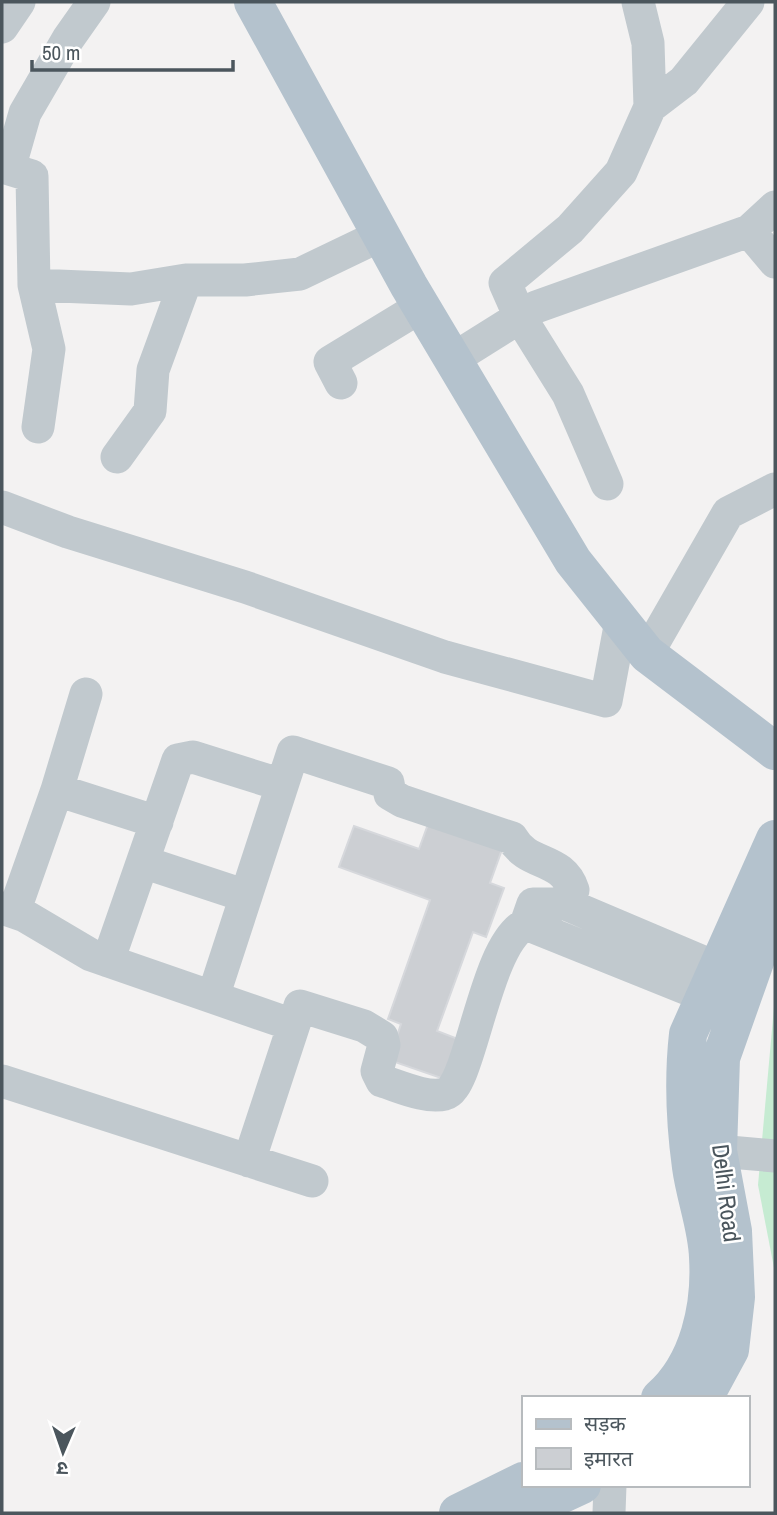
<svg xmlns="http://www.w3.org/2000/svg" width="777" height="1515" font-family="'Archivo Narrow','Noto Sans Devanagari',sans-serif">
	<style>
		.green { fill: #c6ebd2 }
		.building { fill: #cccfd3; stroke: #d6d8dc; stroke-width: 2 }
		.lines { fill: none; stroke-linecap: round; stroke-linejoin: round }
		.minor { stroke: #c1c9ce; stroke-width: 33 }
		.major { stroke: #b4c2cd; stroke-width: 38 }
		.labels { text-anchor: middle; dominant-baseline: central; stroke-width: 5; stroke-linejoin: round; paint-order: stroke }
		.street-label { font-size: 24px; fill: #4b565d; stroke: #fff }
	</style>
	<rect width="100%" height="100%" fill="#f3f2f2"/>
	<path class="green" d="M775,996V1273L758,1185Z"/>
	<path class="building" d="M431,816L505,841L490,883L504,888L486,937L473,932L437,1031L458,1039L444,1079L389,1060L401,1024L388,1019L430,900L339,867L354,826L419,849Z"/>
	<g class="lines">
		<path class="minor" d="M94,2L68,39L25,113L9,169L32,176L34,285L131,289L186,280H245L300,274L381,235
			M2,27L19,2
			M650,107L684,81L748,2
			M749,231L775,262
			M34,285L49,349L38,427
			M453,359L536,307L749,231L775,207
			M341,383L330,362L422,306
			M117,457L150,411L153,370L186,280
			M607,484L568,394L520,317L505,283L570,229L621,172L650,107L648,43L638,2
			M2,507L68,532L245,587L445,657L606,701L621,621
			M647,654L728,513L775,489
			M57,790L86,694
			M143,862L246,896
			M2,908L25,916L91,955L293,1025
			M14,912L57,790L157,822
			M526,924L533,904H566L717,968
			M108,961L178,760L193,757L282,785
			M213,997L293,752L388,783L390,794L402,801L512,838C528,867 562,856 573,890L566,904
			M2,1081L312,1181
			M718,1151L775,1156
			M249,1161L300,1006L364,1026L382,1037L384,1045L377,1071L382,1081C399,1086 426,1099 445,1094C471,1088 484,944 526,924L705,996
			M609,1513L610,1485"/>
		<path class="major" d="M253,2L409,286L573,561L647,654L775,751
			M660,1398C699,1364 711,1306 708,1257C707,1227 695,1197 691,1167C685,1123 683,1079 688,1034L775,839
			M704,1398L730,1350L736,1297L733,1231L718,1151L721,1058L775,905
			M458,1513L523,1481
			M522,1513L582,1485"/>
	</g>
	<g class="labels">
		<g class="street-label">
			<text transform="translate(727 1193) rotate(83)">Delhi Road</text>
		</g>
	</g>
	<rect width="777" height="1515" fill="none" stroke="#4b565d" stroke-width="7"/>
	<rect x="522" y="1396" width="228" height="91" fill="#ffffff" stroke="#b7bbbe" stroke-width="2"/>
	<rect x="536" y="1419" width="35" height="10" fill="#b4c2cd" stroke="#b7bbbe" stroke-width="2"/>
	<text x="584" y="1431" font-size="21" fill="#4b565d">सड़क</text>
	<rect x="536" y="1448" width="35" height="21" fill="#cccfd3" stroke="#b7bbbe" stroke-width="2"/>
	<text x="584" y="1466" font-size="21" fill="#4b565d">इमारत</text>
	<g transform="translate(63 1452) rotate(182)" stroke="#ffffff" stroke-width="5" paint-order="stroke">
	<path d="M0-5L12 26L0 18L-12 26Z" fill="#4b565d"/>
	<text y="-10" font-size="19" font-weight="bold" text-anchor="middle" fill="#4b565d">उ</text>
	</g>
	<path d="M32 60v10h201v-10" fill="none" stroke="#4b565d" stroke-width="3.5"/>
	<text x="42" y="60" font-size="21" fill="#4b565d" stroke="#ffffff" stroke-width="5" paint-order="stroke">50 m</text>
</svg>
